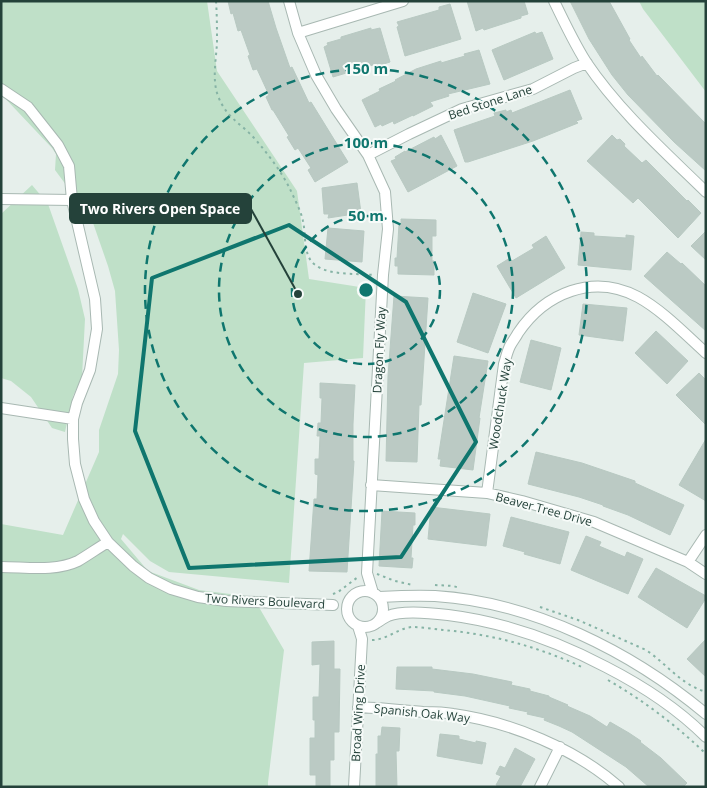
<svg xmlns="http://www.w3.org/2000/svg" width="707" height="788" font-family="'Open Sans',sans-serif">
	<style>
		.green { fill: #bfe0c8 }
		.building { fill: #bbcac4; stroke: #b8c9c2 }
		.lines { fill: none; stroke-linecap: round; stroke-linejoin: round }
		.street-casing { stroke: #a8b8b2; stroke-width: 12 }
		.path { stroke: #86b3a5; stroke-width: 2; stroke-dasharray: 2.5 4; stroke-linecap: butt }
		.street { stroke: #fff; stroke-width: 10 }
		.marked { fill: none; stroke: #0f766e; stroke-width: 4; stroke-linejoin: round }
		.ring { fill: none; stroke: #0f766e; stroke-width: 2.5; stroke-dasharray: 9 6 }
		.labels { text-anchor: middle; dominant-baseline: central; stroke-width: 4; stroke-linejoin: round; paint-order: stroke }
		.street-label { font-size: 12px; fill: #24423a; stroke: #f7fbf9 }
		.centre { fill: #0f766e; stroke: #f7fbf9; stroke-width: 2.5 }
		.ring-label { font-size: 15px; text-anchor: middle; font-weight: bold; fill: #0f766e; stroke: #f7fbf9; stroke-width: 4; stroke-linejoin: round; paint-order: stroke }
		.leader { fill: none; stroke: #24423a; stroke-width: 2 }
		.callout-dot { fill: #24423a; stroke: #f7fbf9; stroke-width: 2 }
		.callout { fill: #24423a; stroke: #24423a; stroke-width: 2 }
		.callout-label { font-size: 14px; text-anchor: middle; font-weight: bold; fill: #fff }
	</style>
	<rect width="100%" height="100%" fill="#e6efeb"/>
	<path class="green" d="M1,1H207L217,71L297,191L309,279L366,288L363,358L304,363L289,583L169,572L150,561L123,534L121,539L148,571L199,590L253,597L284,650L268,782V787H15L1,785V524L63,535L99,452V430L118,374L119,350L115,291L108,266L92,220L55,170L56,154L52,148L1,94Z
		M639,1H706V92L643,9Z
		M32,185L48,204L78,289L85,319L82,377L73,396L65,432L52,428L31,397L11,381L1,378V214Z"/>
	<path class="building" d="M228,1H268L276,28L290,68L292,67L309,103L311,102L348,162L315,182L308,170L311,168L298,148L295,150L287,137L289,136L273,110H272L266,97L269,95L257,69L253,70L248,56L250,55L241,30L238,31L233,13L231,14Z
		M467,1H524L528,14L521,16V18L484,30L483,28L476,31Z
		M570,1H609L630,39L629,40L641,58L642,56L657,76L658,75L706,124V171L674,142L628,95L612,75L589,39Z
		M450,4L461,39L405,56L397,27L399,26L397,22L439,10V7Z
		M371,28V30L380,28L390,62L374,67L373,65L333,77L324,47L328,45L327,43L341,39V37Z
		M535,32L536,34L542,32L553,59L504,80L492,50Z
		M479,50L490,84L448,94L449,96L430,102L433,106L413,116V115L394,124L393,121L382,126L381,124L375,127L362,100L380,91L379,89L396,81L395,80L416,69L441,61V63L465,56L464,54Z
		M570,90L582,119L576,121L578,123L533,141L468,162H465L454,130L495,116L494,113L506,110V112L511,110L512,113Z
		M441,135L457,166L408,192L391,161L396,159L395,157L405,151V152L434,137L435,139Z
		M612,135L617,140L620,139L625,144L624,146L642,163L646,160L687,201L688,200L701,213L678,238L638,198L633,203L587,161Z
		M357,183L361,213L328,218L329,214H324L322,188Z
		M401,219L436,220V236H432V261H434V275L398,274V266H395V258H397L399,224H401Z
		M328,228L364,231L362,262L325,259Z
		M706,231V260L691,246Z
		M581,232L594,233V236L626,238V235L634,236L631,270L578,265Z
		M546,236L565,268L516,298L497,266L510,258L512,261L534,248L532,245Z
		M667,252L681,264L682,263L706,286V331L644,276Z
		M473,293L506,304L488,353L457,342Z
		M394,296L428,298L421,405H419L417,462L386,461L388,376Z
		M583,304L627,308L623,341L579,335Z
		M656,331L688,361L667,384L635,353Z
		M531,340L561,348L551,390L520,382Z
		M454,356L488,361L479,418H480L473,470L440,466L441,459H438Z
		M699,373L706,380V425L676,395Z
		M320,383L355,385L353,424V461H354L347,572L309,571L314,499H317L318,475L315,474V459H319L320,436H317L318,423H321L322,398H320Z
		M706,439V501L679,485Z
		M536,452L582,463L635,481V483L684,505L670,535L628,515L603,506V505L579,497L528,484Z
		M431,507L490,514L486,546L428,539Z
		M382,511L415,513V525H413L411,558H413L412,568L379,566Z
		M511,517L569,532L560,564L524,554L525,552L503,546Z
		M586,536L601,542L599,546L625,557L627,552L643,559L628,594L571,570Z
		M656,568L706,596V598L687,628L638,597Z
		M706,639V677L687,659Z
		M334,641V669H340L339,732H334V760H330V787H316V775H310V738H315V720H313V697H319L320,664L312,665V642Z
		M397,667H432V669L473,674L512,682L511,685L530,689V691L549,696V697L568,705L567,706L590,716L607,727L610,722L629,733L641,741L640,742L661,758L687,783L683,787H649L626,767L572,732L559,726L544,720L545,718L527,714L528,712L509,708L510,706L465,696L434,692V691L396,689Z
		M382,727L400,728L399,751H396L397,787H376V754H378V736H381Z
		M440,734L459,736V739L476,743V741L486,743L482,764L437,756Z
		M515,748L535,759L520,787H501L496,785L501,776L496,774L500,766L505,768Z"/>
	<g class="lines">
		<g class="street-casing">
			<path id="street" d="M289,1L298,33L316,75L336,109L368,155L385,192L388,229L383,275L367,573L373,593
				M554,1C564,22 574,43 586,62C619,111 664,151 706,192
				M298,33L403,1
				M1,89L28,107L58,145L69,166L72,200L95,299L97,329L90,370L77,403L73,419V439L75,464L84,499L94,521L108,542L133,566L149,578L171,589L198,597L226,601L333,605
				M368,155L409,134L462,109L533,89L574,68L587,63
				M1,199L72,200
				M1,408L73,419
				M371,485L487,493L522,501L594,522L688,562L706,574
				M487,493L504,364C506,358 507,352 510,346C512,342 516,337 518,333C545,293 593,273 638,297C662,310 685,334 706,353
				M688,562L706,535
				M1,567C26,567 55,572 78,561C88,555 98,548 108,542
				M347 609a18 18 0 1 1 36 0a18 18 0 1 1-36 0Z
				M379,597C397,596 417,595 435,596C533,602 632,652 706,714
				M378,622C381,620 384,618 388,616C402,610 432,613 448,615C504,622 557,641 606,667C643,686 677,708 706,737
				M358,707C380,708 401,710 423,712C433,712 443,712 453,714C511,722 576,749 619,787
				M354,787L362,639L358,626
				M540,787L560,747"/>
		</g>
		<path class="path" d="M216,1C217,15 217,29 217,43C216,60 212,80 218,96C227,119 241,123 255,139C268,154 281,171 290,189C294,198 301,211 303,221C306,234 303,255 314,264C328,276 356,273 373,275
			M377,574L395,581L413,585
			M435,585L453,586L460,588
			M333,594L338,592L358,577
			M540,607L578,620L646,650C667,664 680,684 706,692
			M372,640C387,640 398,628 412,627C422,627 433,629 443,630C492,634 539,647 584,668
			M608,680C644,701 676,725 706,754"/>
		<use href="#street" class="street"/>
	</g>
	<path class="marked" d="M289,225L406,302L476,442L401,557L189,568L135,431L152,278Z"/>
	<g class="ring">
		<circle cx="366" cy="290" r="74"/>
		<circle cx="366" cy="290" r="147"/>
		<circle cx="366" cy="290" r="221"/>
	</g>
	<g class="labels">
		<g class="street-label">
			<text transform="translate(490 102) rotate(-18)">Bed Stone Lane</text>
			<text transform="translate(379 350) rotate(-87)">Dragon Fly Way</text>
			<text transform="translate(500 404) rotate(-81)">Woodchuck Way</text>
			<text transform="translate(544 509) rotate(15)">Beaver Tree Drive</text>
			<text transform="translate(265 601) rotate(3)">Two Rivers Boulevard</text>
			<text transform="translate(358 713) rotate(-87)">Broad Wing Drive</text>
			<text transform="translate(422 713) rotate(6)">Spanish Oak Way</text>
		</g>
	</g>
	<circle cx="366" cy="290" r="8" class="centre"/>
	<g class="ring-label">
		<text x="366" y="74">150 m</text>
		<text x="366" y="148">100 m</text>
		<text x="366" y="221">50 m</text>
	</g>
	<path class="leader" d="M298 294L251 209"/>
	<circle class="callout-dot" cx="298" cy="294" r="5"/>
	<rect class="callout" x="70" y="194" width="181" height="29" rx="5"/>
	<g class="callout-label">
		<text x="160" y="214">Two Rivers Open Space</text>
	</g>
	<rect width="707" height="788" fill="none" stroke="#24423a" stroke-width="5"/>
</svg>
